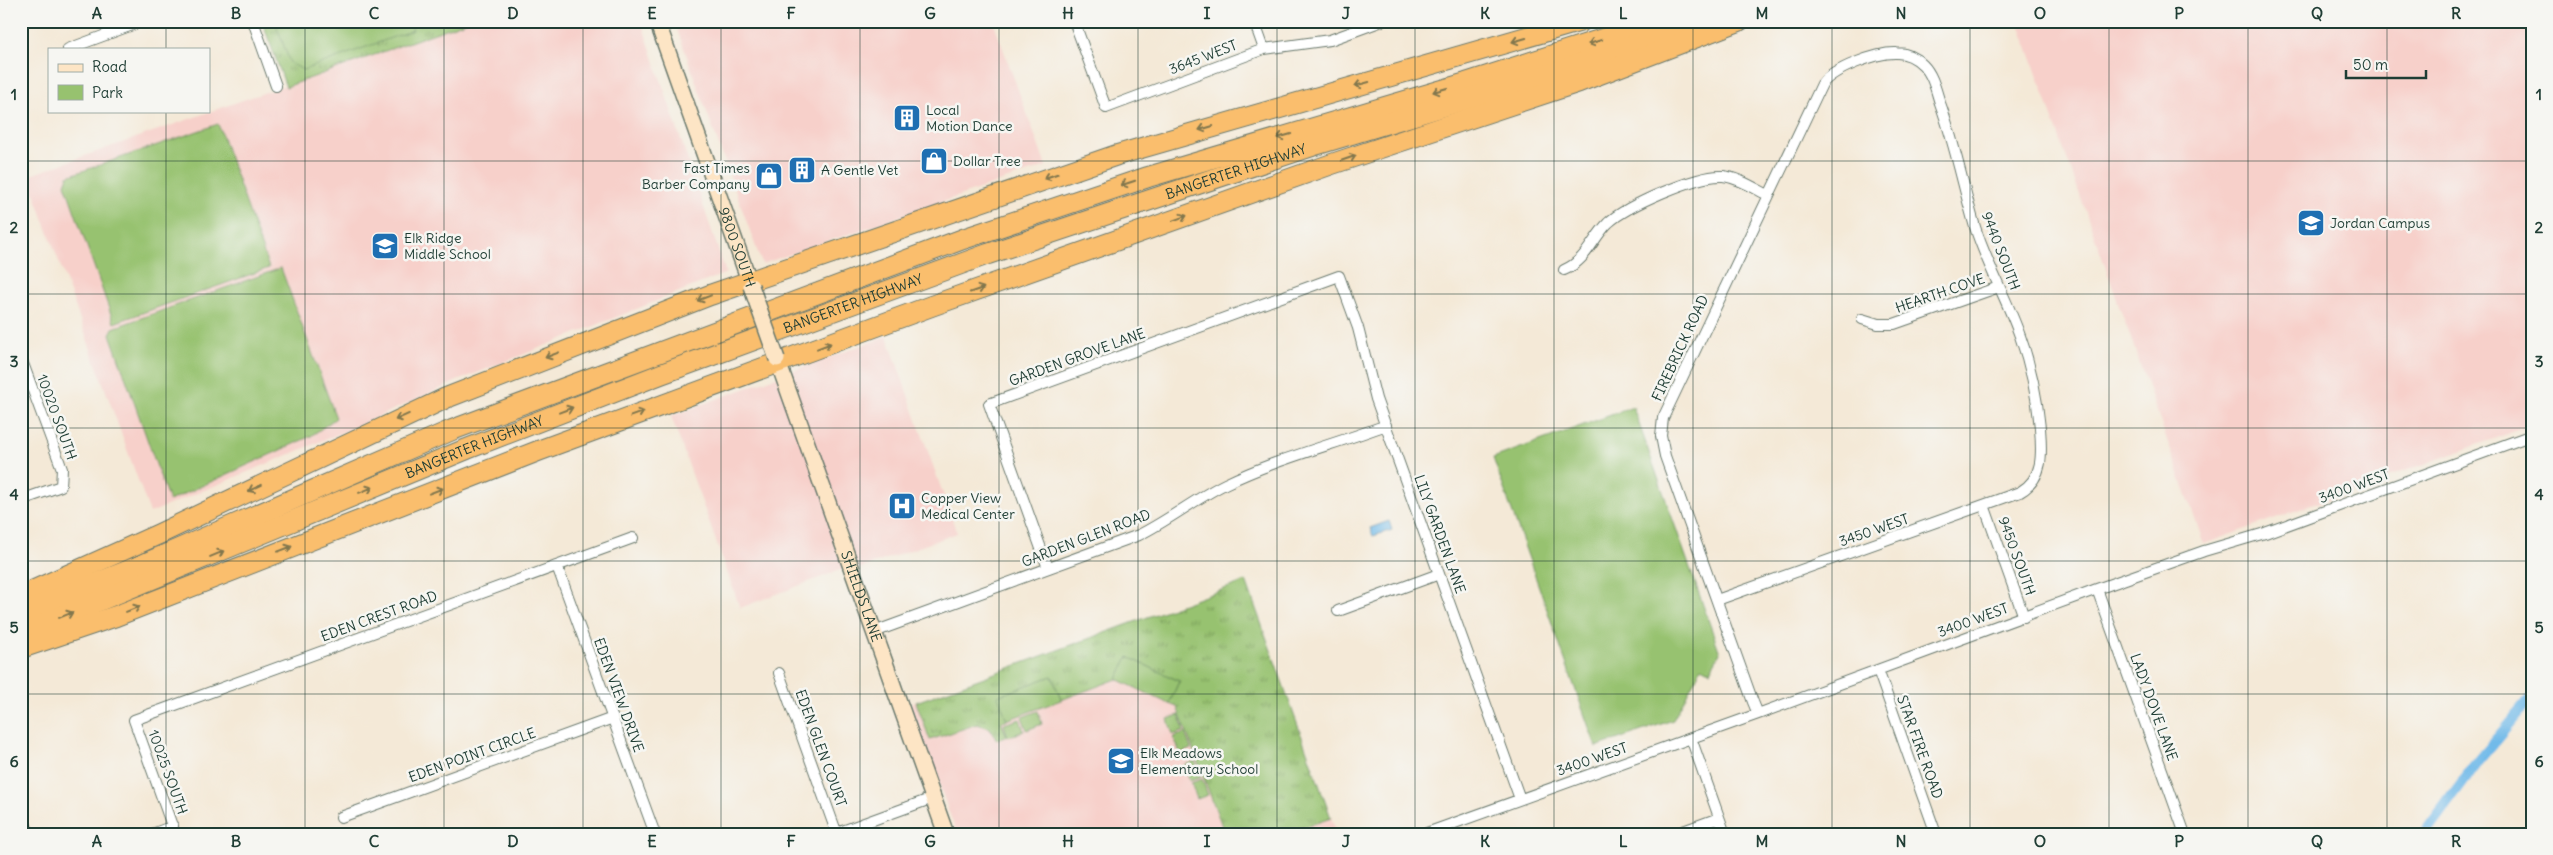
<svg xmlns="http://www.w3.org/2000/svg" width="2553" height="855" font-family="Delius,sans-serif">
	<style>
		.built { fill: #f7d0ca }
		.grass { fill: url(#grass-tufts); stroke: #5b8052 }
		.park { fill: #97c26f; stroke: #5b8052 }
		.water { fill: #71bae9; stroke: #487c8e }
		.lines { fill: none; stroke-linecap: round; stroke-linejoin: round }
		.canal { stroke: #71bae9; stroke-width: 11 }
		.street-casing { stroke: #6a796d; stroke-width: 12 }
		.secondary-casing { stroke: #6a796d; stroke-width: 18 }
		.highway-casing { stroke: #6a796d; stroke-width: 22 }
		.street { stroke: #fff; stroke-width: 10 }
		.secondary { stroke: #fde5c5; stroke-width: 15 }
		.highway { stroke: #fabe6d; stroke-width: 20 }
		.secondary-bridge-casing { stroke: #6a796d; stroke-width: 18; stroke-linecap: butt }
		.secondary-bridge { stroke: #fde5c5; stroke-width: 15 }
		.oneway { stroke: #82774e }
		.grid { fill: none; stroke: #1f3d34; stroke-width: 1; stroke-opacity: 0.55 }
		.labels { text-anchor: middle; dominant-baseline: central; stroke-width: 5; stroke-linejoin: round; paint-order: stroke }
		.street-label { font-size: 14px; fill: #1f3d34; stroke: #f6f6f2 }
		.poi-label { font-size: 14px; fill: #1f3d34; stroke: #f6f6f2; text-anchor: start }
		.neatline { fill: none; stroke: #1f3d34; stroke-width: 2 }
		.grid-label { font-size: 16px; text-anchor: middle; font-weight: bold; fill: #1f3d34 }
	</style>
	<defs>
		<pattern id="grass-tufts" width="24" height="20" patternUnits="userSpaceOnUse" patternTransform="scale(1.25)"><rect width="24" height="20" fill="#97c26f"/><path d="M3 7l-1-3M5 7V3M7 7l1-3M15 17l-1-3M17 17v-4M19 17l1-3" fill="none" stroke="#7b9f5c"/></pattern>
	</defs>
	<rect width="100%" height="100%" fill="#f6f6f2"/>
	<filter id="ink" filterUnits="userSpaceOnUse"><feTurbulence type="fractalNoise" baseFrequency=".02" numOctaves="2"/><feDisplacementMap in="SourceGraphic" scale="10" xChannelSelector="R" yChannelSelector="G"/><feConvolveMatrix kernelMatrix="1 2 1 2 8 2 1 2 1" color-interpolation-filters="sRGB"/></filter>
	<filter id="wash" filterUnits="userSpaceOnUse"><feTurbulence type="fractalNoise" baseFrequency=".0096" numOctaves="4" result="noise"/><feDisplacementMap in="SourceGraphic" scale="20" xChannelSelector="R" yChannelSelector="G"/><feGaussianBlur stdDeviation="1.12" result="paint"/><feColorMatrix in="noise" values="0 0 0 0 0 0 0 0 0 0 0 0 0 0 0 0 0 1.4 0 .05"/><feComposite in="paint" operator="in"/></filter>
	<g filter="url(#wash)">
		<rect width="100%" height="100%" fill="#f4e9d7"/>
		<path class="built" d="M467,21H641L726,273L457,381L350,429L150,513L28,176Z
			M674,21H993L1046,166L762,264Z
			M2018,21H2532V425L2204,544Z
			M887,336L957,533L862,568L840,570L740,608L671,416Z
			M1246,581L1337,834H957L910,704Z"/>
		<path class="grass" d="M262,21H468L286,87Z
			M1246,581L1331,818L1284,834H1225L1177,707L1169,704L1179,681L1128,657L1117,679L1061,700L1052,676L999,696L1007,720L1001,722L1007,736L997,740L990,728L977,724L930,740L916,702Z"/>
		<path class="park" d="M275,21H410L413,30L303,70L290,63Z
			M218,124L269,268L114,323L65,184L68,176Z
			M281,268L336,418L311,436L169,501L110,334L113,328Z
			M1633,407L1720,653L1710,671L1702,667L1673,720L1596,747L1493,458Z
			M1128,657L1179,681L1169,704L1117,679Z
			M1052,676L1061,700L1007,720L998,696Z
			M1038,711L1042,724L1027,730L1022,717Z
			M1179,715L1184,731L1173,735L1168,719Z
			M1020,719L1024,731L1008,737L1004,724Z
			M1185,733L1191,749L1180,753L1174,737Z
			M1195,761L1201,777L1190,781L1184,765Z
			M1202,779L1208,795L1197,799L1191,783Z"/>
		<path class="water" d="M1389,521L1392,530L1373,536L1370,528Z"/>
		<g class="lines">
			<path class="canal" d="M2424,834L2477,762L2532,697"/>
		</g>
	</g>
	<g filter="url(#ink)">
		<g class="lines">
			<g class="street-casing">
				<path id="street" d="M253,21L276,86
					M1074,21L1106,108L1264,49L1330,40L1382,21
					M1254,21L1264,49
					M68,49L143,21
					M1564,270C1587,260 1592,239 1608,223C1626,206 1698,174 1723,176C1739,178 1754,188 1768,195
					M1862,319L1878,324H1894L1999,287
					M21,358L62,469L61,486L21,500
					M1984,505L2024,617
					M557,566L655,834
					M1048,568L989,404L1339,276L1358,328L1376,399L1520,799
					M2097,589L2185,834
					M1717,600L2020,492C2044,478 2042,453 2040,428C2037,397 2031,366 2020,336C2007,299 1987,265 1975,227C1963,186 1955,144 1940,103C1936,91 1933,75 1923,65C1916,58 1907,53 1897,53C1877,52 1833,69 1822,84L1663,418L1661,436L1665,456L1753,702L1758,714
					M1338,611L1439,574
					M874,632L1139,535C1169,520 1195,499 1225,484C1276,459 1333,445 1386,425
					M1878,670L1936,834
					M779,673L837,834
					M1691,738L1725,834
					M21,812L29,834
					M341,817L613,718
					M837,833L933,798
					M152,834L173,826
					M175,834L134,720L633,538
					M1424,834L1758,714L2097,589L2204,551L2265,533L2532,435
					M1675,834L1719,818"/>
			</g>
			<g class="secondary-casing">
				<g id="secondary">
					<path id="s1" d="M657,21L751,286"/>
					<path id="s2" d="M777,359L946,834"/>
				</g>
			</g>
			<g class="highway-casing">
				<g id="highway">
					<path d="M21,596L159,534L446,398L710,295L1117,155L1582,21"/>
					<path d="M21,613L142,565L452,430L963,239L1148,177L1466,83L1658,21"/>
					<path id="s3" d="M21,633L467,449L661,374L988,254L1312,146L1559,71L1702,21"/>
					<path d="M21,648L116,616L538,451L934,305L1332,164L1579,82L1739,21"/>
				</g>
			</g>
			<use href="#street" class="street"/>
			<use href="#secondary" class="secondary"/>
			<use href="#highway" class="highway"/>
			<g class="secondary-bridge-casing">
				<path id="secondary-bridge" d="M751,286L777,359"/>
			</g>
			<use href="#secondary-bridge" class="secondary-bridge"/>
		</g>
		<defs><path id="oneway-shaft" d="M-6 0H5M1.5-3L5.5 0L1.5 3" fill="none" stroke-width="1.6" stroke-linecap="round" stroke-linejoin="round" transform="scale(1.25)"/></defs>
		<g class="oneway">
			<use href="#oneway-shaft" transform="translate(1519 40) rotate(164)"/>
			<use href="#oneway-shaft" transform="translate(1595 42) rotate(162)"/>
			<use href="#oneway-shaft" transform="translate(1362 84) rotate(165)"/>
			<use href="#oneway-shaft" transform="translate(1440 90) rotate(164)"/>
			<use href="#oneway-shaft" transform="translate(1206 128) rotate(164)"/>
			<use href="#oneway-shaft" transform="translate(1284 136) rotate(164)"/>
			<use href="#oneway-shaft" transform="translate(1349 158) rotate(-19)"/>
			<use href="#oneway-shaft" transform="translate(1051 176) rotate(161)"/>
			<use href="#oneway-shaft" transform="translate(1128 183) rotate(162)"/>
			<use href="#oneway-shaft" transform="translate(1180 218) rotate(-20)"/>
			<use href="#oneway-shaft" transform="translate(977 290) rotate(-19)"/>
			<use href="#oneway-shaft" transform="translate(704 298) rotate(159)"/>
			<use href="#oneway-shaft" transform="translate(824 346) rotate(-21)"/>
			<use href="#oneway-shaft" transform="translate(552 355) rotate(159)"/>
			<use href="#oneway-shaft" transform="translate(566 410) rotate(-21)"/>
			<use href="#oneway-shaft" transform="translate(637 414) rotate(-20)"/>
			<use href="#oneway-shaft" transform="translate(402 417) rotate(156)"/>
			<use href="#oneway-shaft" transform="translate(255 488) rotate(155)"/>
			<use href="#oneway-shaft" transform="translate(366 490) rotate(-22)"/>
			<use href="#oneway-shaft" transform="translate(436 491) rotate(-21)"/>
			<use href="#oneway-shaft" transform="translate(285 549) rotate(-21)"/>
			<use href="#oneway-shaft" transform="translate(217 554) rotate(-23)"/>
			<use href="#oneway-shaft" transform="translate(133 609) rotate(-22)"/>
			<use href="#oneway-shaft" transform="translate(66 615) rotate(-22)"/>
		</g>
	</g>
	<path class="grid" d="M166,21V49M305,21V834M444,21V834M583,21V834M721,21V834M860,21V834M999,21V834M1138,21V834M1277,21V834M1415,21V834M1554,21V834M1693,21V834M1832,21V834M1970,21V834M2109,21V834M2248,21V834M2387,21V834M166,111V834M21,161H2532M21,294H2532M21,428H2532M21,561H2532M21,694H2532"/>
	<defs>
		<g id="building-square" transform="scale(1.4375)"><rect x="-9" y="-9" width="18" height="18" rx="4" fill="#1f6fb2" stroke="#f6f6f2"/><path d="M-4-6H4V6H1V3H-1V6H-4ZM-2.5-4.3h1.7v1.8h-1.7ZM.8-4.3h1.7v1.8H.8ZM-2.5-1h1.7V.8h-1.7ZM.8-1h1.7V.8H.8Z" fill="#fff"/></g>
		<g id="shop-square" transform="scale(1.4375)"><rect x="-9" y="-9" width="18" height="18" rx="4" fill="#1f6fb2" stroke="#f6f6f2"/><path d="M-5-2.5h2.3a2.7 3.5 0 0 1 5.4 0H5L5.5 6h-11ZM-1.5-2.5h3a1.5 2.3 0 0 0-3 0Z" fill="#fff"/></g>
		<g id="university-square" transform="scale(1.4375)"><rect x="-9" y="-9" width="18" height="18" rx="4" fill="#1f6fb2" stroke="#f6f6f2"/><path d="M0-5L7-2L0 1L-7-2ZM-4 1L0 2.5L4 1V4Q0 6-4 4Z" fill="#fff"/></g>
		<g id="school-square" transform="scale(1.4375)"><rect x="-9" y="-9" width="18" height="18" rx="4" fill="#1f6fb2" stroke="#f6f6f2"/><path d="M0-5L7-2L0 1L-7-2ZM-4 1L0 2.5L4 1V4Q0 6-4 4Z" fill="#fff"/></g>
		<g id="hospital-square" transform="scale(1.4375)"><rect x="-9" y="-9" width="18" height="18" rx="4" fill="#1f6fb2" stroke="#f6f6f2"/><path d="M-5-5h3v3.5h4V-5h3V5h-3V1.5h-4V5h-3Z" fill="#fff"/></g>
	</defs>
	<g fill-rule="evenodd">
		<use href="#building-square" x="907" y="118"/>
		<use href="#shop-square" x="934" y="161"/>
		<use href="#building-square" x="802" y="170"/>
		<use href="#shop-square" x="769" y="176"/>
		<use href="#university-square" x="2311" y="223"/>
		<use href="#school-square" x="385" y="246"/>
		<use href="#hospital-square" x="902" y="506"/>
		<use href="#school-square" x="1121" y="761"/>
	</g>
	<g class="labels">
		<g class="street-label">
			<text transform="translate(1203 57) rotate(-21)">3645 WEST</text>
			<text stroke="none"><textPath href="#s3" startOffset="1300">BANGERTER HIGHWAY</textPath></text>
			<text stroke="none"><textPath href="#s1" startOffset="240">9800 SOUTH</textPath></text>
			<text transform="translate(2001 251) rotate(69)">9440 SOUTH</text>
			<text transform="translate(1940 293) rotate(-19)">HEARTH COVE</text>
			<text stroke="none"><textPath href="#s3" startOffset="895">BANGERTER HIGHWAY</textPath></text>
			<text transform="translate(1680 348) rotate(-65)">FIREBRICK ROAD</text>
			<text transform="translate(1077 357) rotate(-20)">GARDEN GROVE LANE</text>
			<text transform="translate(57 417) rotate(70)">10020 SOUTH</text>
			<text stroke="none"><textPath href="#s3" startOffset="490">BANGERTER HIGHWAY</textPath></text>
			<text transform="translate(2354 486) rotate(-20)">3400 WEST</text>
			<text transform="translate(1874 530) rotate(-19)">3450 WEST</text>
			<text transform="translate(1440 534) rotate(70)">LILY GARDEN LANE</text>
			<text transform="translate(1086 538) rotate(-21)">GARDEN GLEN ROAD</text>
			<text transform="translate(2017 556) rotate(70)">9450 SOUTH</text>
			<text stroke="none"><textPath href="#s2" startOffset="252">SHIELDS LANE</textPath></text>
			<text transform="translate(379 616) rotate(-20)">EDEN CREST ROAD</text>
			<text transform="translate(1973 620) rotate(-20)">3400 WEST</text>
			<text transform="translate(619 695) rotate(70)">EDEN VIEW DRIVE</text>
			<text transform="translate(2154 707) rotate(70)">LADY DOVE LANE</text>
			<text transform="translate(1920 747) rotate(70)">STAR FIRE ROAD</text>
			<text transform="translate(821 748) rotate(70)">EDEN GLEN COURT</text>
			<text transform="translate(472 755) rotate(-20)">EDEN POINT CIRCLE</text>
			<text transform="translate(1592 759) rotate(-19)">3400 WEST</text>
			<text transform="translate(168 772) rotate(70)">10025 SOUTH</text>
		</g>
		<g class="poi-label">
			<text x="926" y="110">Local<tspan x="926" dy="16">Motion Dance</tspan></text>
			<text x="953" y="161">Dollar Tree</text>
			<text x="750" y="168" text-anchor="end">Fast Times<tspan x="750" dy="16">Barber Company</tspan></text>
			<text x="821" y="170">A Gentle Vet</text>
			<text x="2330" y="223">Jordan Campus</text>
			<text x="404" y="238">Elk Ridge<tspan x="404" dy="16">Middle School</tspan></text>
			<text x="921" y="498">Copper View<tspan x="921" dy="16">Medical Center</tspan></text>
			<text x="1140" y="753">Elk Meadows<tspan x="1140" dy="16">Elementary School</tspan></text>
		</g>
	</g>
	<rect width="2553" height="855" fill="none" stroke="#f6f6f2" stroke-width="55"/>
	<rect x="48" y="48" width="162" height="65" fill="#f6f6f2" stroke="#a0aca6"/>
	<rect x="58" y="64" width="25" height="8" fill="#fde5c5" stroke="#a0aca6"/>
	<text x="92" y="72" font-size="15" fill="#1f3d34">Road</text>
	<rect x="58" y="85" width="25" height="15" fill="#97c26f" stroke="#a0aca6"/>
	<text x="92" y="98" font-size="15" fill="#1f3d34">Park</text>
	<path d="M2346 70v8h80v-8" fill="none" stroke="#1f3d34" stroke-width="2.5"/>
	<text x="2353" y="70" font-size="15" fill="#1f3d34" stroke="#f6f6f2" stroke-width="4" paint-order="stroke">50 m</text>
	<rect x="28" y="28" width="2498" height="800" class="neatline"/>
	<g class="grid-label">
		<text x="97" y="19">A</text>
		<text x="236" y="19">B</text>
		<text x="374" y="19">C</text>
		<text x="513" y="19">D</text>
		<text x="652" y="19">E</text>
		<text x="791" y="19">F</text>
		<text x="930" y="19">G</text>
		<text x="1068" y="19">H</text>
		<text x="1207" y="19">I</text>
		<text x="1346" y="19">J</text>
		<text x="1485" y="19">K</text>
		<text x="1623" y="19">L</text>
		<text x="1762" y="19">M</text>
		<text x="1901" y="19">N</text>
		<text x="2040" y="19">O</text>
		<text x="2179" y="19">P</text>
		<text x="2317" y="19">Q</text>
		<text x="2456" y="19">R</text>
		<text x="14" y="100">1</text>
		<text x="2539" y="100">1</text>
		<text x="14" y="233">2</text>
		<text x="2539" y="233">2</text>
		<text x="14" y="367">3</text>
		<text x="2539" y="367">3</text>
		<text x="14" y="500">4</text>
		<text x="2539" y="500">4</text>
		<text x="14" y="633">5</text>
		<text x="2539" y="633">5</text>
		<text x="14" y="767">6</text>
		<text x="2539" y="767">6</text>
		<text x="97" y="847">A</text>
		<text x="236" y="847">B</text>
		<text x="374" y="847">C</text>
		<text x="513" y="847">D</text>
		<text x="652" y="847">E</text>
		<text x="791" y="847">F</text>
		<text x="930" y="847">G</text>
		<text x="1068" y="847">H</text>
		<text x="1207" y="847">I</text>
		<text x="1346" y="847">J</text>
		<text x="1485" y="847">K</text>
		<text x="1623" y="847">L</text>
		<text x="1762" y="847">M</text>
		<text x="1901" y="847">N</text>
		<text x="2040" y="847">O</text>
		<text x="2179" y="847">P</text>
		<text x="2317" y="847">Q</text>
		<text x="2456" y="847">R</text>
	</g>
</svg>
